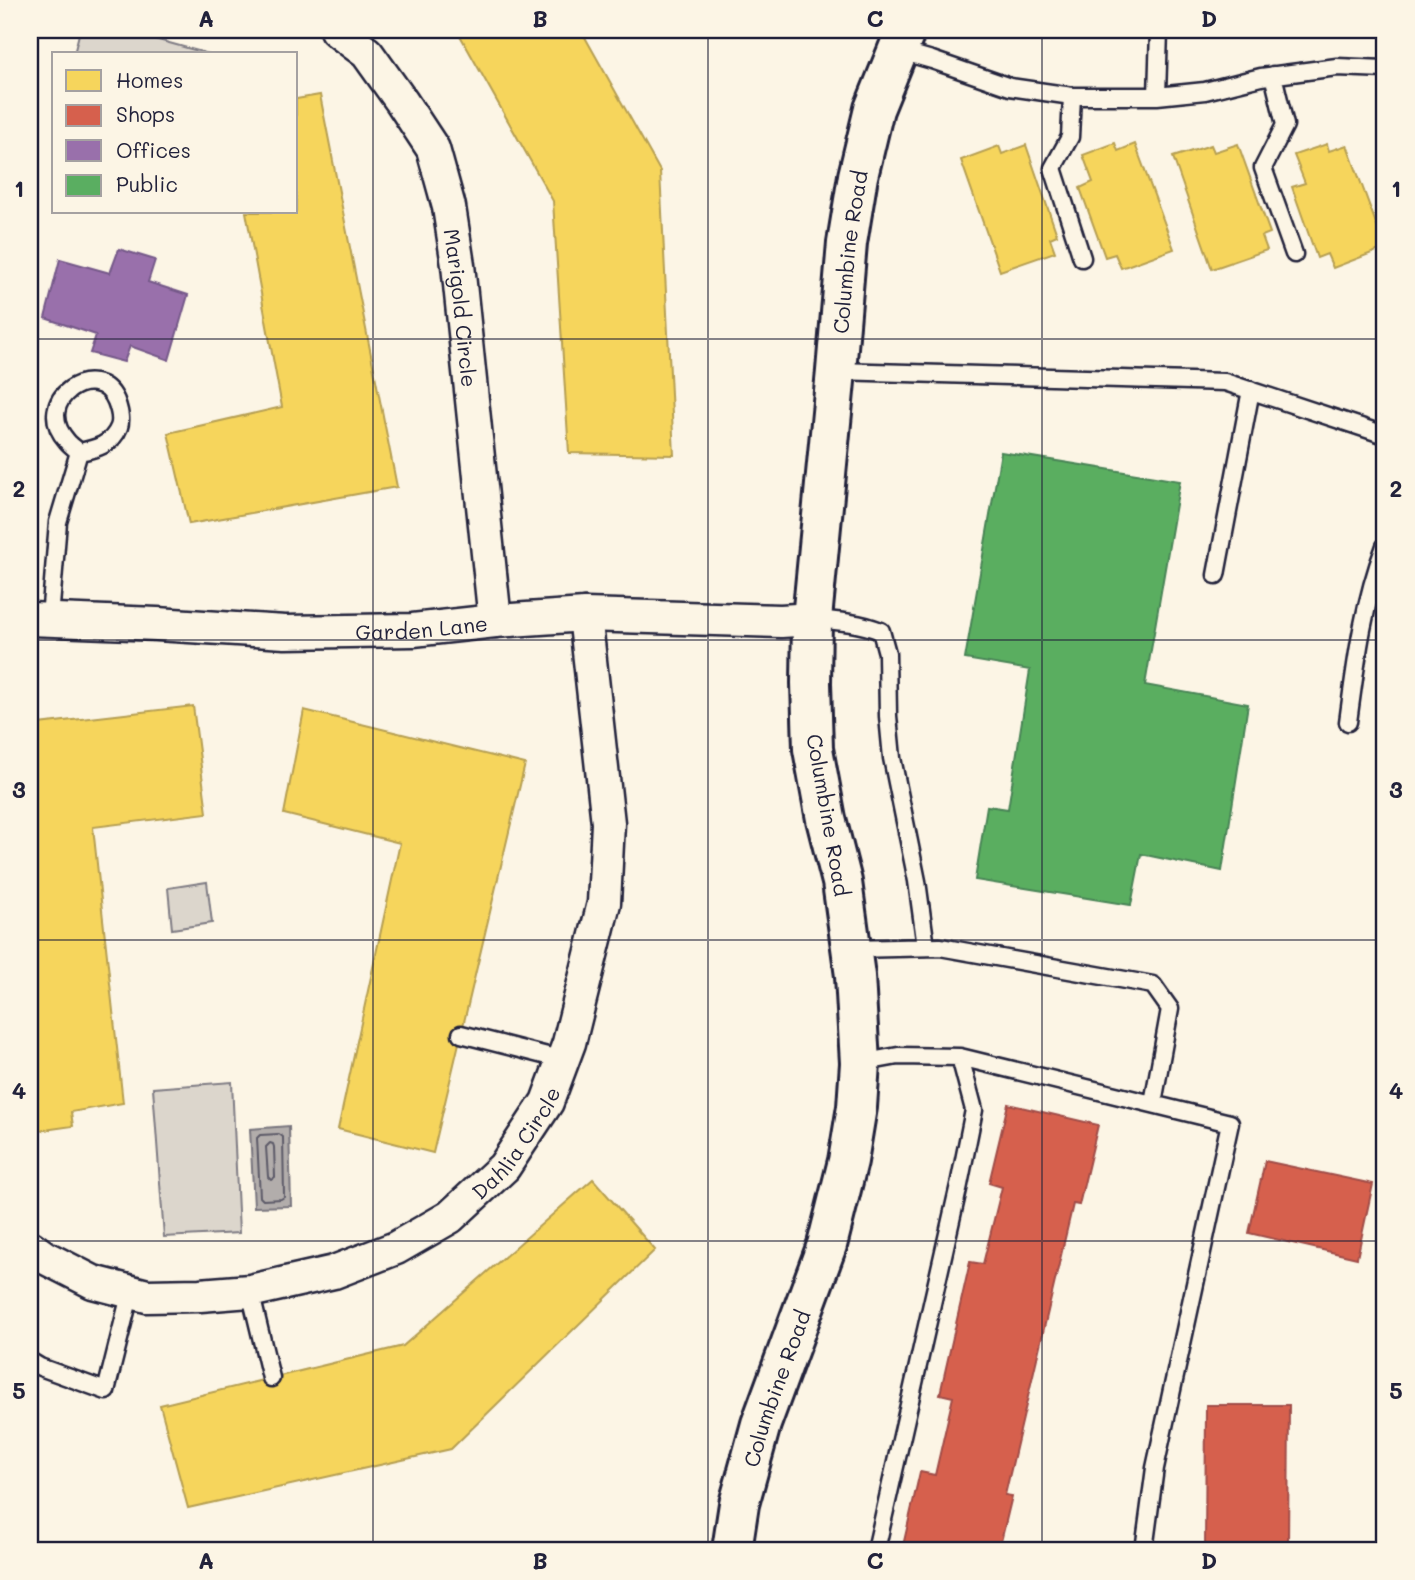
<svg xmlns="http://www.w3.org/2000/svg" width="1415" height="1580" font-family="Mali,sans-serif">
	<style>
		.green { fill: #dcd6cc; stroke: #7f7c84; stroke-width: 2 }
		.water { fill: #b2adab; stroke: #78757e; stroke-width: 2 }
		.homes { fill: #f6d55c; stroke: #b69f52; stroke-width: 2 }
		.shops { fill: #d6604d; stroke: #a04d48; stroke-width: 2 }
		.offices { fill: #9970ab; stroke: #755989; stroke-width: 2 }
		.public { fill: #5aae61; stroke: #498456; stroke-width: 2 }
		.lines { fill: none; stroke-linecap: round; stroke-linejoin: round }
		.shore { stroke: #5c5a68; stroke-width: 2 }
		.lane-casing { stroke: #22223b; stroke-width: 21 }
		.street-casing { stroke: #22223b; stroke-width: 37 }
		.secondary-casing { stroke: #22223b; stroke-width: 44 }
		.lane { stroke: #fcf5e5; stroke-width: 16 }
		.street { stroke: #fcf5e5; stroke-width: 32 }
		.secondary { stroke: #fcf5e5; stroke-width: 38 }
		.grid { fill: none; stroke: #22223b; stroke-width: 2; stroke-opacity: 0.55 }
		.labels { text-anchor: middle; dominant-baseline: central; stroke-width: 7; stroke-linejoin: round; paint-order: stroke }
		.street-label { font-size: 21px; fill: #22223b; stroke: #fcf5e5 }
		.neatline { fill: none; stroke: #22223b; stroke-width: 2.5 }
		.grid-label { font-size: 23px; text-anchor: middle; font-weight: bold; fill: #22223b }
	</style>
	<rect width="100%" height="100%" fill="#fcf5e5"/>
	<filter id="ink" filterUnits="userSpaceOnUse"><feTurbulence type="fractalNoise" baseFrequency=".0143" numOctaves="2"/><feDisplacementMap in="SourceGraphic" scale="14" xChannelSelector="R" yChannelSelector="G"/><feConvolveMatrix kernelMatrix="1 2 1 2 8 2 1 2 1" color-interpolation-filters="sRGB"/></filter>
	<g filter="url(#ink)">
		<path class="green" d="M80,30H122L209,54H74Z
			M207,882L212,923L172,929L168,888Z
			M232,1082L239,1233L164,1237L153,1088Z"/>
		<path class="water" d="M289,1126L291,1206L254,1207L250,1129Z"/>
		<path class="homes" d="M457,30H581L660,171L674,455L569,453L553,201Z
			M320,95L397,487L189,524L168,433L282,407L246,212H296V99Z
			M1115,143L1118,151L1135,144L1174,249L1121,268L1115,254L1105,257L1080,188L1093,182L1083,155Z
			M1238,144L1270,233L1262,236L1267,250L1212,269L1173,157L1211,145L1214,152Z
			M1327,144L1329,151L1347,145L1385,248L1333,268L1327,254L1317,258L1292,187L1305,183L1294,155Z
			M1026,145L1057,235L1050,238L1055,252L1000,271L961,160L999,146L1002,154Z
			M193,706L207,813L93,827L123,1103L71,1112L73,1126L30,1132V725Z
			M304,710L525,764L433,1153L338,1129L400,843L284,814Z
			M593,1179L655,1250L451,1449L188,1508L160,1405L403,1346Z"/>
		<path class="shops" d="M1008,1104L1098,1125L1079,1205L1073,1204L1005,1495L1012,1496L999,1550H902L920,1472L935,1475L953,1397L940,1394L970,1262L983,1264L1002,1187L989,1183Z
			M1265,1161L1373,1184L1357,1258L1249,1233Z
			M1206,1405H1289L1288,1550H1205Z"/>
		<path class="offices" d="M119,249L155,260L148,282L188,295L169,360L130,346L124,362L90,353L96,335L45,318L60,259L110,273Z"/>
		<path class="public" d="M1001,452L1180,481L1145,685L1248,704L1222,871L1141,854L1131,905L975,880L987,806L1008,809L1030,670L965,659Z"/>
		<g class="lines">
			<path class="shore" d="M279,1134L283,1137L284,1197L281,1199L263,1200L260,1197L257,1138L260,1135Z
				M270,1143L273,1144L274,1147L275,1177L271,1180L268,1177L266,1147Z"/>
			<g class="lane-casing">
				<path id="lane" d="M897,50L932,60L1010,87L1072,96H1157L1205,91L1261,77L1337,67L1385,69
					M1273,75L1285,125L1263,168L1294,254
					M1072,96L1070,137L1053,168L1082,258
					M1157,96L1159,30
					M836,371L1225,382L1385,435
					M1216,575L1251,390
					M50,618L58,522L79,452C95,449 112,445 119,427C122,419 119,409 116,401C97,357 30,400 67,441C70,445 75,448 79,452
					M812,619C836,621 858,622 881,631L887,653L888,716L892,758L917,881L926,947
					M1348,722C1356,662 1363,604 1385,546
					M852,949L940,947L1153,985L1170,1009L1153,1103
					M461,1034L563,1060
					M860,1063L898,1056L960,1057L1230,1123L1155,1468L1144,1550
					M250,1291L271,1378
					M30,1361L40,1367L106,1391L131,1291
					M876,1550L959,1185L974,1110L960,1057"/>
			</g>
			<g class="street-casing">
				<g id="street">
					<path id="s1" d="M336,30L367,53L402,102L433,149L449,207L458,265L495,621"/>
					<path id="s2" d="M30,619L157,624L285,632L413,630L495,621L585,615L781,621L812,619"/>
					<path id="s3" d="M30,1247L44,1257L93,1282L147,1296L200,1295L250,1291L334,1272L396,1248L450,1217L504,1167L547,1102L569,1043L604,903L608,823L585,615"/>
				</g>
			</g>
			<g class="secondary-casing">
				<g id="secondary">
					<path id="s4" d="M732,1550L739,1504L761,1424L827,1245L848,1161L857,1107L860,1063L855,976L842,882L826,819L813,749L811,683L812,619L836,371L847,243L858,176L874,109L906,30"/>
				</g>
			</g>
			<use href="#lane" class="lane"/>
			<use href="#street" class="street"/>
			<use href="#secondary" class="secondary"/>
		</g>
	</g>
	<path class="grid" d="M373,30V1550M708,30V1550M1042,30V1550M30,339H1385M30,640H1385M30,940H1385M30,1241H1385"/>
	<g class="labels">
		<g class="street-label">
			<text stroke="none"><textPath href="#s4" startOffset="1323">Columbine Road</textPath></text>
			<text stroke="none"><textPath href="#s1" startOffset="317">Marigold Circle</textPath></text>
			<text stroke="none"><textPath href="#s2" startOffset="392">Garden Lane</textPath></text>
			<text transform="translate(829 815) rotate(80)">Columbine Road</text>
			<text stroke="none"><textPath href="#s3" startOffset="546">Dahlia Circle</textPath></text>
			<text stroke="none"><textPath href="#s4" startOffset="168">Columbine Road</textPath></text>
		</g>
	</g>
	<rect width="1415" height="1580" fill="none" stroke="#fcf5e5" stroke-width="77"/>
	<rect x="52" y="52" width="245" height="161" fill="#fcf5e5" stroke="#a5a1a1" stroke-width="2"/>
	<rect x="66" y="70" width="35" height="21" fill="#f6d55c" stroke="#a5a1a1" stroke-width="2"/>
	<text x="116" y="88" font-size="21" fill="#22223b">Homes</text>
	<rect x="66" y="105" width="35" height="21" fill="#d6604d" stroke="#a5a1a1" stroke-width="2"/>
	<text x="116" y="122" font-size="21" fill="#22223b">Shops</text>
	<rect x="66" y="140" width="35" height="21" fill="#9970ab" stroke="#a5a1a1" stroke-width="2"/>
	<text x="116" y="158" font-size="21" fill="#22223b">Offices</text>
	<rect x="66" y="175" width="35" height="21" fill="#5aae61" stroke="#a5a1a1" stroke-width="2"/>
	<text x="116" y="192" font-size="21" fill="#22223b">Public</text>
	<rect x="38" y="38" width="1338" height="1504" class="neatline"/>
	<g class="grid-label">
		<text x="206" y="27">A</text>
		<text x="540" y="27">B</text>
		<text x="875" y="27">C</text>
		<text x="1209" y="27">D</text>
		<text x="19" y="197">1</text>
		<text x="1396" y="197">1</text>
		<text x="19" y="497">2</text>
		<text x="1396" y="497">2</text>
		<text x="19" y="798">3</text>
		<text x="1396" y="798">3</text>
		<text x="19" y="1099">4</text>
		<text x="1396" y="1099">4</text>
		<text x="19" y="1399">5</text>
		<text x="1396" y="1399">5</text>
		<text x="206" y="1569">A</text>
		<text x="540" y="1569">B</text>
		<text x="875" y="1569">C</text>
		<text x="1209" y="1569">D</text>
	</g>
</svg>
